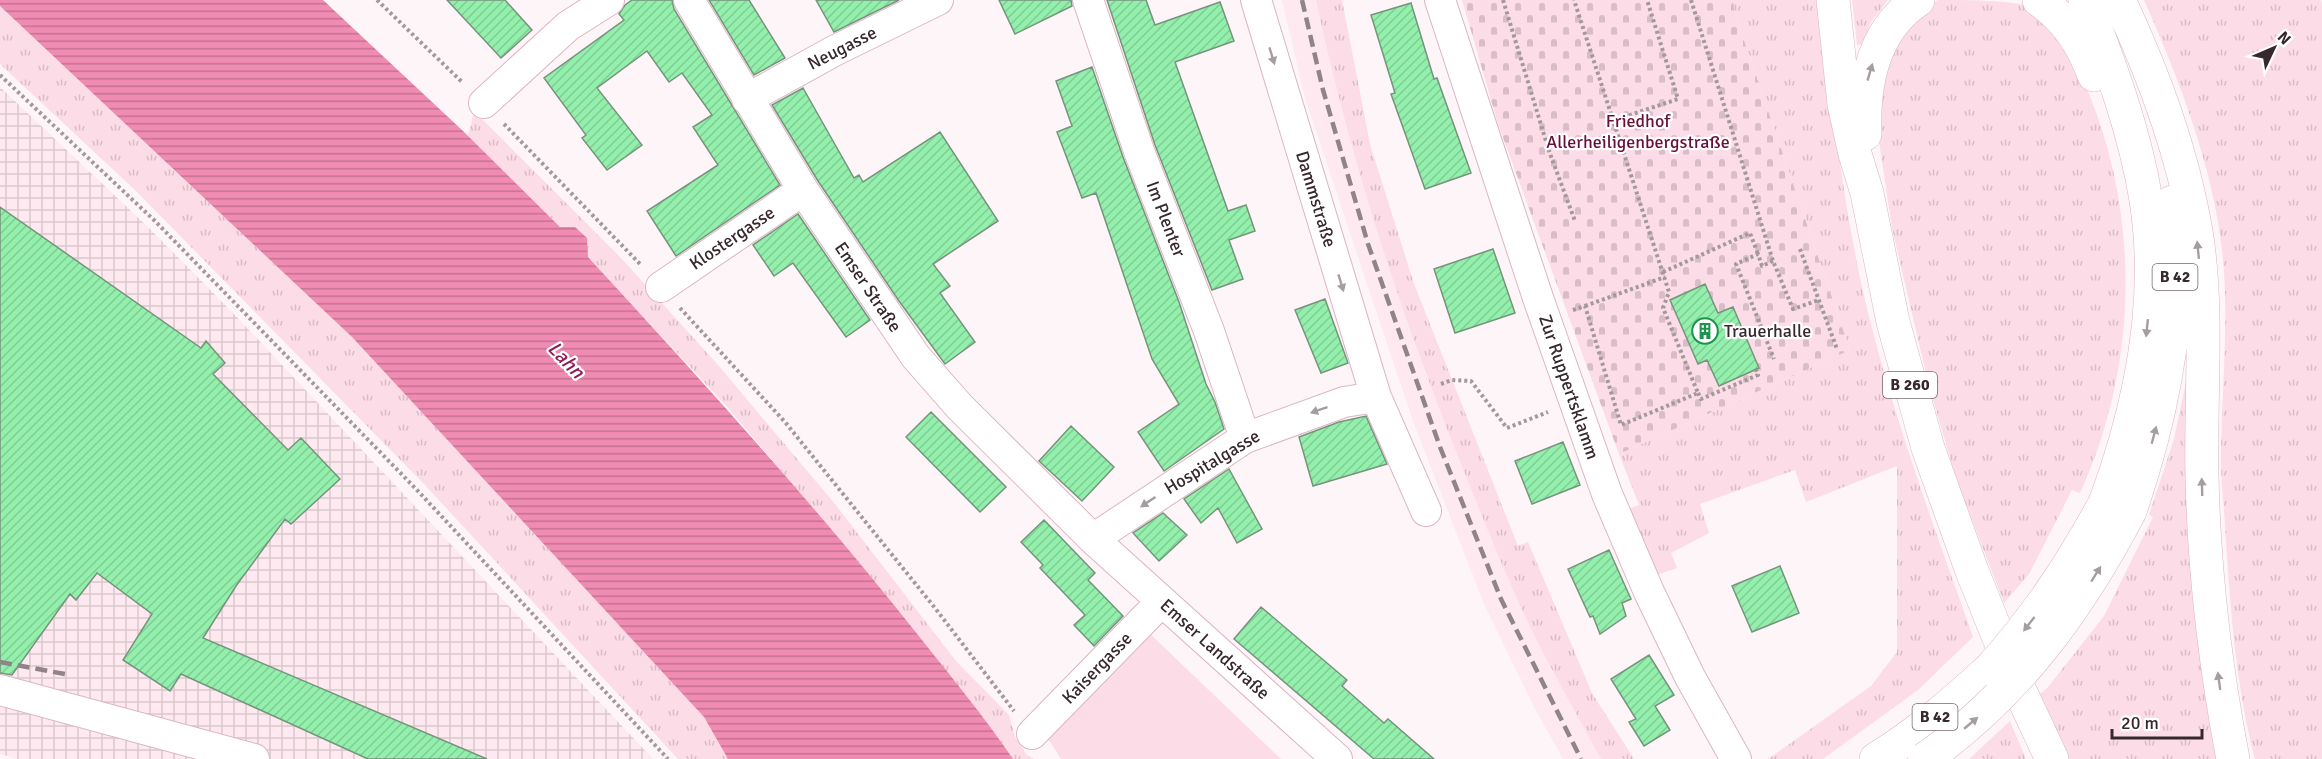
<svg xmlns="http://www.w3.org/2000/svg" width="2322" height="759" font-family="Signika,sans-serif">
	<style>
		.built { fill: #fde9ef }
		.industrial { fill: url(#industrial-grid) }
		.grass { fill: url(#grass-tufts) }
		.cemetery { fill: url(#cemetery-stones) }
		.park { fill: #fcdce6 }
		.water { fill: url(#water-rules) }
		.building { fill: url(#building-hatch); stroke: #76947d; stroke-width: 1.5 }
		.lines { fill: none; stroke-linecap: round; stroke-linejoin: round }
		.minor-casing { stroke: #dcb6c2; stroke-width: 32 }
		.highway-casing { stroke: #dcb6c2; stroke-width: 34 }
		.path { stroke: #a3989c; stroke-width: 4; stroke-dasharray: 3 3; stroke-linecap: butt }
		.minor { stroke: #fff; stroke-width: 30 }
		.highway { stroke: #fff; stroke-width: 33 }
		.rail { stroke: #918489; stroke-width: 4.5; stroke-dasharray: 12 6; stroke-linecap: butt }
		.highway-bridge-casing { stroke: #dcb6c2; stroke-width: 34; stroke-linecap: butt }
		.highway-bridge { stroke: #fff; stroke-width: 33 }
		.oneway { fill: #a59ea0 }
		.labels { text-anchor: middle; dominant-baseline: central; stroke-width: 4.5; stroke-linejoin: round; paint-order: stroke }
		.shield { fill: #fff; stroke: #73686c; stroke-width: 1.5 }
		.shield-label { font-size: 16px; font-weight: bold; fill: #37282d }
		.street-label { font-size: 18px; fill: #37282d; stroke: #fff }
		.park-label { font-size: 18px; fill: #680f3b; stroke: #fff }
		.poi-label { font-size: 18px; fill: #37282d; stroke: #fff; text-anchor: start }
		.water-label { font-size: 20px; font-style: italic; fill: #901a54; stroke: #fff }
	</style>
	<defs>
		<pattern id="industrial-grid" width="8" height="8" patternUnits="userSpaceOnUse" patternTransform="scale(1.5)"><rect width="8" height="8" fill="#fde9ef"/><path d="M0 4h8M4 0v8" fill="none" stroke="#d9c8cd"/></pattern>
		<pattern id="grass-tufts" width="24" height="20" patternUnits="userSpaceOnUse" patternTransform="scale(1.5)"><rect width="24" height="20" fill="#fcdce6"/><path d="M3 7l-1-3M5 7V3M7 7l1-3M15 17l-1-3M17 17v-4M19 17l1-3" fill="none" stroke="#d9bdc6"/></pattern>
		<pattern id="cemetery-stones" width="16" height="16" patternUnits="userSpaceOnUse" patternTransform="scale(1.5)"><rect width="16" height="16" fill="#fcdce6"/><path d="M2 7V4a2 2 0 0 1 4 0v3zM10 15v-3a2 2 0 0 1 4 0v3z" fill="#d9bdc6"/></pattern>
		<pattern id="water-rules" width="6" height="5" patternUnits="userSpaceOnUse" patternTransform="scale(1.5)"><rect width="6" height="5" fill="#f08bb1"/><path d="M0 2.5h6" fill="none" stroke="#c37290"/></pattern>
		<pattern id="building-hatch" width="6" height="6" patternUnits="userSpaceOnUse" patternTransform="scale(1.5)"><rect width="6" height="6" fill="#93efac"/><path d="M-1 1l2-2M0 6l6-6M5 7l2-2" fill="none" stroke="#7fcd94"/></pattern>
	</defs>
	<rect width="100%" height="100%" fill="#fef5f8"/>
	<path class="built" d="M1282,0H1316L1341,105L1368,197L1424,370L1499,556L1536,638L1601,759H1563L1534,707L1484,604L1413,421L1345,218L1305,98Z"/>
	<path class="industrial" d="M0,87L149,228L233,313L653,759H17L0,754Z"/>
	<path class="grass" d="M1316,0H1342L1370,144L1414,284L1518,546L1528,542L1592,693L1634,759H1601C1579,719 1557,679 1536,639C1510,586 1488,531 1466,476C1403,322 1351,163 1316,0Z
		M1733,0H1822C1832,112 1845,227 1874,336C1901,438 1938,538 1973,637L1918,690L1823,759H1768L1871,686L1897,652V466L1806,502L1795,470L1700,504L1709,533L1671,553L1677,568L1651,577L1623,511L1639,505L1619,454L1850,350L1735,14Z
		M1852,0H1888L1871,22L1863,44L1857,45Z
		M1938,0C1963,0 2012,0 2032,7C2041,13 2070,51 2076,60C2082,70 2085,83 2089,94C2141,221 2137,369 2080,493L2072,490L2029,574L2004,603L1956,478L1929,386L1892,228L1877,128L1884,58L1920,10Z
		M2144,0H2321L2322,4V759H2255C2235,683 2230,603 2225,526C2224,505 2221,483 2221,462C2221,391 2230,321 2222,250C2213,167 2178,76 2144,0Z
		M0,6L352,337L704,717L728,759H678L424,484L136,191L0,64Z
		M474,111L622,259L718,365L835,504L956,661L1009,715L1015,737L1027,755L1034,759H1013L897,608L729,409L588,257L575,227H560L468,136Z
		M2190,363L2221,759H2068L2039,695L2048,687L2104,616L2153,517L2149,515L2174,439Z
		M2010,721L2026,759H1969Z"/>
	<path class="cemetery" d="M1462,0H1733L1735,14L1850,350L1619,454L1498,124Z"/>
	<path class="park" d="M1146,630L1281,759H1061L1045,734Z"/>
	<path class="water" d="M0,0H323L463,131L560,227H575L587,238L588,257C703,382 817,507 922,640C953,679 985,718 1013,759H728L704,717L352,337L0,6Z"/>
	<path class="building" d="M447,0H505L532,30L501,58Z
		M632,0H672L674,9L780,185L676,256L647,211L718,165L693,127L712,115L682,73L669,82L647,51L597,88L642,145L607,170L582,138L586,135L544,78L624,20L619,14L625,5Z
		M709,0H749L785,58L754,75Z
		M816,0H899L834,32Z
		M999,0H1071L1072,6L1015,34Z
		M1107,0H1146L1155,25L1220,2L1234,41L1175,62L1228,211L1246,205L1255,231L1229,240L1243,279L1212,290L1155,145Z
		M1411,3L1434,79L1437,78L1471,173L1425,189L1391,94L1395,93L1371,15Z
		M1092,67L1123,157L1179,302L1206,384L1215,402L1224,429L1164,471L1138,432L1179,404L1152,359L1096,193L1082,198L1057,132L1072,126L1056,81Z
		M803,88L854,178L859,175L863,182L940,132L998,221L933,264L950,286L940,293L975,342L945,364L899,301L818,181L772,105Z
		M0,207L201,348L206,341L225,363L213,374L288,450L301,438L340,479L291,524L285,519L236,586L203,638L487,759H368L181,674L170,691L123,660L152,614L97,573L76,600L70,594L12,675L0,673Z
		M798,214L870,320L846,337L793,263L774,276L753,245Z
		M1493,249L1515,313L1455,333L1434,269Z
		M1705,284L1718,313L1733,307L1759,368L1719,386L1707,360L1698,364L1670,300Z
		M1325,299L1348,363L1321,373L1295,310Z
		M931,412L1006,487L980,512L906,437Z
		M1366,416L1387,464L1313,486L1299,437L1339,422Z
		M1071,426L1114,467L1082,501L1039,461Z
		M1563,442L1580,485L1532,504L1515,461Z
		M1229,469L1262,529L1237,543L1218,508L1201,523L1184,499Z
		M1163,513L1187,535L1159,561L1133,533Z
		M1044,520L1095,573L1088,580L1123,616L1094,646L1074,625L1085,615L1040,568L1043,565L1021,542Z
		M1609,550L1631,599L1622,603L1626,616L1600,634L1593,616L1590,617L1568,569Z
		M1780,566L1799,613L1752,632L1732,586Z
		M1261,607L1347,680L1342,686L1384,723L1388,719L1434,759H1374L1234,639Z
		M1649,655L1674,695L1655,706L1670,730L1644,746L1629,722L1636,719L1611,679Z"/>
	<g class="lines">
		<g class="minor-casing">
			<path id="minor" d="M689,0L803,190L916,357L959,406L1093,539L1337,759
				M1088,0L1139,151L1209,331L1245,438
				M1256,0L1376,397L1426,511
				M1440,0L1538,298L1607,494L1649,592L1690,677L1736,759
				M747,99L834,51L938,0
				M484,103L568,26L609,0
				M661,287L803,190
				M1093,539L1245,438L1344,402L1376,397
				M0,690L254,759
				M1032,734L1162,601"/>
		</g>
		<g class="highway-casing">
			<path id="highway" d="M1833,0L1844,104L1855,154L1867,193L1893,322L1928,448L1972,571L2021,693L2052,759
				M2039,0C2066,18 2083,45 2094,75
				M2085,0C2110,65 2135,131 2146,200C2162,302 2140,408 2105,503
				M2119,0C2154,75 2182,150 2196,231C2209,312 2200,395 2202,476C2204,571 2215,665 2233,759
				M1865,134C1863,84 1873,30 1918,0
				M2130,511C2164,412 2185,307 2172,202
				M1876,759C1917,734 1954,702 1990,669"/>
		</g>
		<path class="path" d="M377,0L463,83
			M1503,0L1549,151L1575,221
			M1691,0L1773,261L1793,309L1819,300
			M0,75L154,220L417,490L668,759
			M1612,121L1678,99L1647,0
			M504,124L641,265
			M1800,249L1837,349
			M1773,261L1762,266L1758,254L1736,264L1774,359
			M1663,272L1750,233L1758,254
			M1585,306L1665,277
			M680,308L785,422L935,608L1014,711
			M1573,310L1585,306L1621,425L1698,393L1663,308L1669,292L1574,0
			M1441,384L1452,380L1471,381L1507,428L1548,412
			M1698,393L1701,399L1758,375L1756,370"/>
		<use href="#minor" class="minor"/>
		<use href="#highway" class="highway"/>
		<path class="rail" d="M1302,0L1323,90L1368,244L1440,447L1501,599L1581,759
			M0,662L70,675"/>
		<g class="highway-bridge-casing">
			<path id="highway-bridge" d="M1990,669C2038,615 2070,567 2105,503
				M1925,759C2017,694 2078,610 2130,511"/>
		</g>
		<use href="#highway-bridge" class="highway-bridge"/>
	</g>
	<defs><path id="oneway-solid" d="M-6-.8H1V-3.2L6.5 0L1 3.2V.8H-6Z" transform="scale(1.5)"/></defs>
	<g class="oneway">
		<use href="#oneway-solid" transform="translate(1272 56) rotate(73)"/>
		<use href="#oneway-solid" transform="translate(1870 72) rotate(-74)"/>
		<use href="#oneway-solid" transform="translate(2198 250) rotate(-96)"/>
		<use href="#oneway-solid" transform="translate(1341 283) rotate(73)"/>
		<use href="#oneway-solid" transform="translate(2147 328) rotate(96)"/>
		<use href="#oneway-solid" transform="translate(1319 410) rotate(161)"/>
		<use href="#oneway-solid" transform="translate(2154 435) rotate(-75)"/>
		<use href="#oneway-solid" transform="translate(2202 487) rotate(-92)"/>
		<use href="#oneway-solid" transform="translate(1148 502) rotate(146)"/>
		<use href="#oneway-solid" transform="translate(2096 574) rotate(-58)"/>
		<use href="#oneway-solid" transform="translate(2029 624) rotate(128)"/>
		<use href="#oneway-solid" transform="translate(2219 681) rotate(-98)"/>
		<use href="#oneway-solid" transform="translate(1971 723) rotate(-40)"/>
	</g>
	<defs>
		<g id="building-ring" transform="scale(1.35)"><circle r="9.5" fill="#fff" stroke="#1e934e" stroke-width="1.5"/><path d="M-4-6H4V6H1V3H-1V6H-4ZM-2.5-4.3h1.7v1.8h-1.7ZM.8-4.3h1.7v1.8H.8ZM-2.5-1h1.7V.8h-1.7ZM.8-1h1.7V.8H.8Z" fill="#1e934e"/></g>
	</defs>
	<g fill-rule="evenodd">
		<use href="#building-ring" x="1705" y="331"/>
	</g>
	<g class="labels">
		<g class="shield">
			<rect x="2152.5" y="264" width="45" height="26" rx="4.5"/>
			<rect x="1883" y="372" width="54" height="26" rx="4.5"/>
			<rect x="1912.5" y="704" width="45" height="26" rx="4.5"/>
		</g>
		<g class="shield-label">
			<text x="2175" y="277">B 42</text>
			<text x="1910" y="385">B 260</text>
			<text x="1935" y="717">B 42</text>
		</g>
		<g class="street-label">
			<text transform="translate(842 48) rotate(-27)">Neugasse</text>
			<text transform="translate(1316 199) rotate(73)">Dammstraße</text>
			<text transform="translate(1166 219) rotate(69)">Im Plenter</text>
			<text transform="translate(732 238) rotate(-34)">Klostergasse</text>
			<text transform="translate(868 287) rotate(56)">Emser Straße</text>
			<text transform="translate(1569 387) rotate(71)">Zur Ruppertsklamm</text>
			<text transform="translate(1212 462) rotate(-31)">Hospitalgasse</text>
			<text transform="translate(1215 649) rotate(42)">Emser Landstraße</text>
			<text transform="translate(1097 668) rotate(-46)">Kaisergasse</text>
		</g>
		<g class="park-label">
			<text x="1638" y="121">Friedhof<tspan x="1638" dy="21">Allerheiligenbergstraße</tspan></text>
		</g>
		<g class="poi-label">
			<text x="1724" y="331">Trauerhalle</text>
		</g>
		<g class="water-label">
			<text transform="translate(566 360) rotate(46)">Lahn</text>
		</g>
	</g>
	<g transform="translate(2274 48) rotate(46)" stroke="#ffffff" stroke-width="4.5" paint-order="stroke">
	<path d="M0-4.5L10 22L0 15L-10 22Z" fill="#37282d"/>
	<text y="-9" font-size="16" font-weight="bold" text-anchor="middle" fill="#37282d">N</text>
	</g>
	<path d="M2112 729v9h90v-9" fill="none" stroke="#37282d" stroke-width="3"/>
	<text x="2121" y="729" font-size="18" fill="#37282d" stroke="#ffffff" stroke-width="4.5" paint-order="stroke">20 m</text>
</svg>
